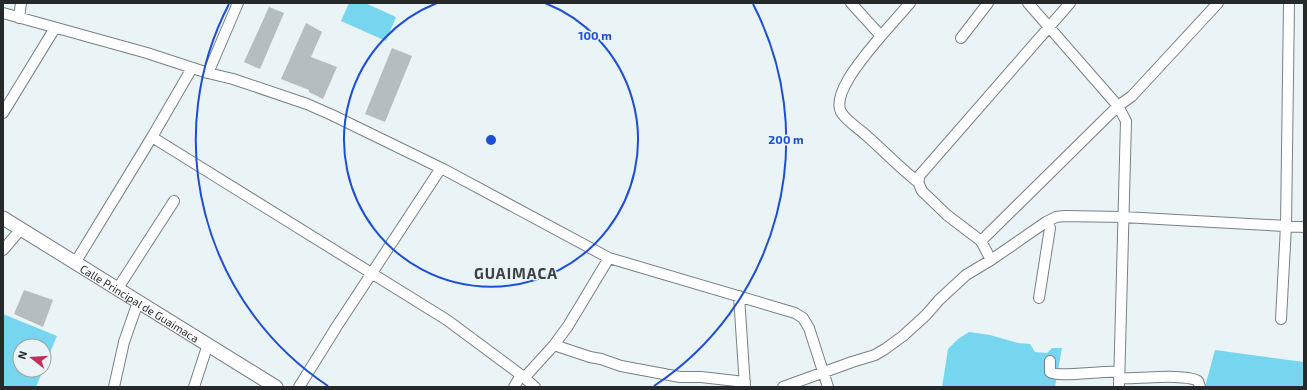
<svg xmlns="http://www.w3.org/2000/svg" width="1307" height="390" font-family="'Exo 2',sans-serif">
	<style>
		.green { fill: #76d6f0 }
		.building { fill: #b4bdc0 }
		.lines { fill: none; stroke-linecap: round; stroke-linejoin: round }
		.minor-casing { stroke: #788184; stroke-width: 12 }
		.major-casing { stroke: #788184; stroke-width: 15 }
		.minor { stroke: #fff; stroke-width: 10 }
		.major { stroke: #fff; stroke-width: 13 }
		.ring { fill: none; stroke: #1d4ed8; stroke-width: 2 }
		.labels { text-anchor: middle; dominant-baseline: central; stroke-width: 3; stroke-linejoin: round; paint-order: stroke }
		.street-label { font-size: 11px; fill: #25292a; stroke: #eaf4f7 }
		.district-label { font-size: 15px; font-weight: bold; letter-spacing: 1px; fill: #3a4244; stroke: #eaf4f7 }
		.centre { fill: #1d4ed8; stroke: #eaf4f7; stroke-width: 2 }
		.ring-label { font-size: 12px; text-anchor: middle; font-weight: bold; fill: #1d4ed8; stroke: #eaf4f7; stroke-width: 3; stroke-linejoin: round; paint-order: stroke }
	</style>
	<rect width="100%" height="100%" fill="#eaf4f7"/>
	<path class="green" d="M349,3H365L396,17L386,41L341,21Z
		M3,314L57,336L44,367V346H20V370H43L36,387H3Z
		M969,332L990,335L1018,343L1030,344L1035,352L1047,353L1052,348H1062L1055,387H942L948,349L958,339Z
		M1215,350L1304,362V387H1205Z"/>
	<path class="building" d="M269,7L284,13L260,69L244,62Z
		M306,23L322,32L311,57L337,67L323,99L309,92V90L281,79Z
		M392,48L412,56L385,122L365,114Z
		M24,290L53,300L43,327L14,314Z"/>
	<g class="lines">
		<g class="minor-casing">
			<path id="minor" d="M851,3L881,36L910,3
				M1028,3L1118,106L1126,121L1119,387
				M3,13L147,53L208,73L233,79L307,104L332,115L445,170L609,258L795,313L803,318L809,328L828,387
				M19,18L21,3
				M881,36C869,51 831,92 841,112C847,122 860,129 868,137C885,152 900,168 918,182
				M961,38L988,3
				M208,73L238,3
				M3,113L55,28
				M152,137L447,320L521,375L535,387
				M981,241L1118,106L1132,96L1218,3
				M3,250L21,229
				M991,260L981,241L947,215L922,191L918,182L920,175L1070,3
				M75,263L152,137L192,68
				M118,288L174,201
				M739,296L745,387
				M1039,298L1050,228L1046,222
				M1281,319L1286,226L1289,3
				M554,345L590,357L601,359L621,366L680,377H701L745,382
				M1050,361V372C1057,378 1105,370 1119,372
				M525,377L554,345L568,326L609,258
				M1119,378C1138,379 1157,376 1176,377C1184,378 1191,377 1198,381L1200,387
				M114,387L124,342L138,302
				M194,387L208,344
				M299,387L337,326L441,168
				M514,387L521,375
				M783,387L852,362L875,355L885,349L903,336L926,315L939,300L966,275L991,260L1046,222L1056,217L1064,216L1123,217L1304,227"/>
		</g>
		<g class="major-casing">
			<g id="major">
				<path id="s1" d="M3,218L276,387"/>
			</g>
		</g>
		<use href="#minor" class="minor"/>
		<use href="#major" class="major"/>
	</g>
	<g class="ring">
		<path d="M545 3A147 147 0 1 1 437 3"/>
		<path d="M328 386A295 295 0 0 1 229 4M753 4A295 295 0 0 1 654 386"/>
	</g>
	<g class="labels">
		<g class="street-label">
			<text stroke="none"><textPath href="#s1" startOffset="161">Calle Principal de Guaimaca</textPath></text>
		</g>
		<g class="district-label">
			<text x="516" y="273">GUAIMACA</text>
		</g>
	</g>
	<circle cx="491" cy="140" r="6" class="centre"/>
	<g class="ring-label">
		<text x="595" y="40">100 m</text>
		<text x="786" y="144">200 m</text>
	</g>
	<rect width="1307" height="390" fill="none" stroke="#25292a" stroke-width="8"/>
	<g transform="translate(32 358) rotate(287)"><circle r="19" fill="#eaf4f7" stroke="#9ba3a5"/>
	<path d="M0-3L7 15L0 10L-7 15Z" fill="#bf305b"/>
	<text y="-6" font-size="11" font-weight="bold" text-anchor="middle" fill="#25292a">N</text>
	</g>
</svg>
